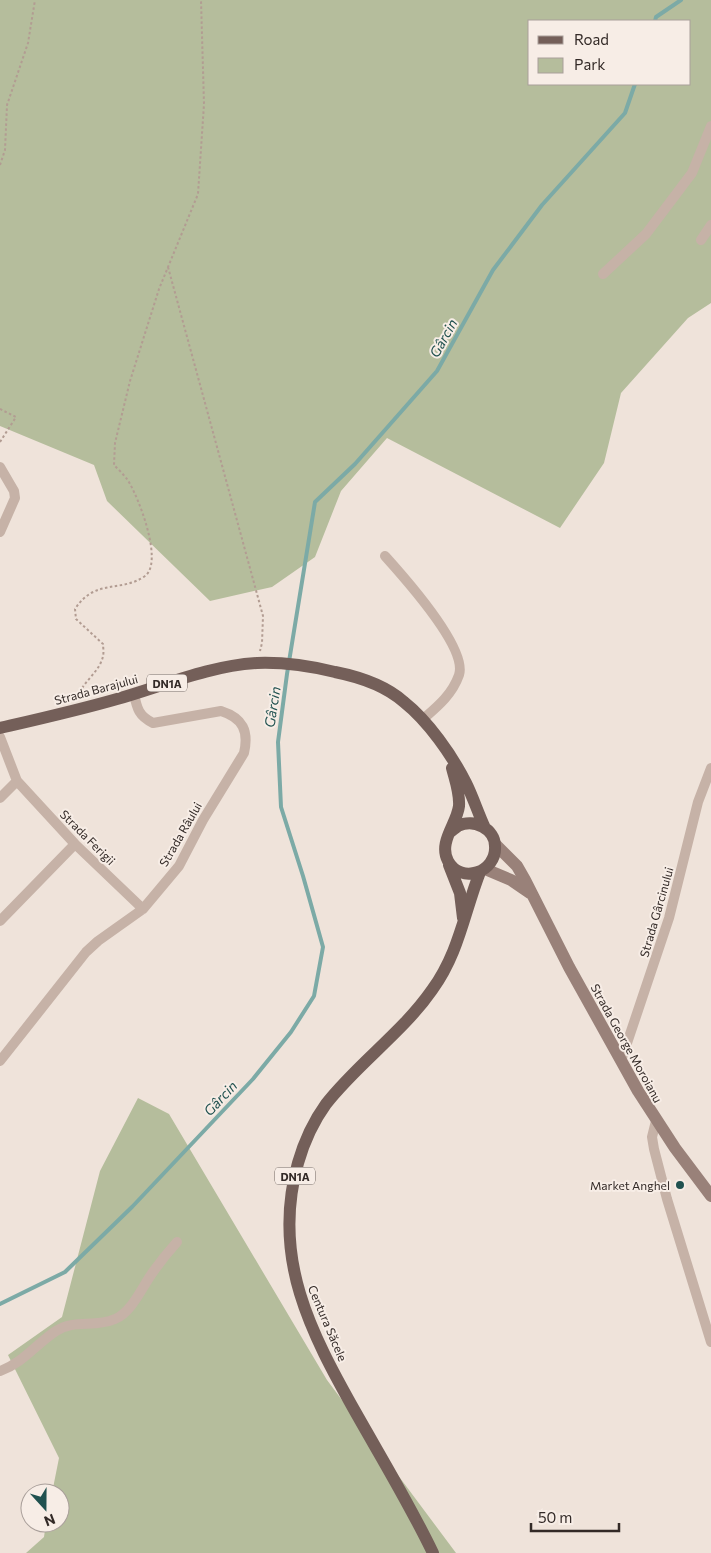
<svg xmlns="http://www.w3.org/2000/svg" width="711" height="1553" font-family="Commissioner,sans-serif">
	<style>
		.green { fill: #b5bd9c; fill-rule: evenodd }
		.lines { fill: none; stroke-linecap: round; stroke-linejoin: round }
		.stream { stroke: #7caaa6; stroke-width: 4 }
		.path { stroke: #b29c92; stroke-width: 2; stroke-dasharray: 2.5 2.5; stroke-linecap: butt }
		.street { stroke: #c6b2a7; stroke-width: 10 }
		.secondary { stroke: #998179; stroke-width: 12 }
		.primary { stroke: #745f59; stroke-width: 12 }
		.poi-dot { fill: #20514f; stroke: #f7ede6; stroke-width: 2 }
		.labels { text-anchor: middle; dominant-baseline: central; stroke-width: 4; stroke-linejoin: round; paint-order: stroke }
		.shield { fill: #f7ede6; stroke: #6e6460; stroke-width: 1 }
		.shield-label { font-size: 11px; font-weight: bold; fill: #332a27 }
		.street-label { font-size: 12px; fill: #332a27; stroke: #f7ede6 }
		.poi-label { font-size: 12px; fill: #332a27; stroke: #f7ede6; text-anchor: end }
		.water-label { font-size: 14px; font-style: italic; fill: #20514f; stroke: #f7ede6 }
	</style>
	<rect width="100%" height="100%" fill="#efe3da"/>
	<path class="green" d="M0,0H711V303L688,318L621,393L604,463L560,528L387,438L341,491L315,557L272,587L210,601L107,501L94,465L0,426ZM530,21H690V84H530Z
		M138,1098L169,1114L327,1380L456,1553H26L44,1537L46,1523H60V1493H52L59,1458L8,1355L62,1317L100,1171Z"/>
	<g class="lines">
		<path class="stream" d="M655,21L656,17L681,0
			M0,1304L65,1272L132,1207L253,1079L291,1032L314,996L323,947L303,876L281,807L278,742L287,674L315,502L355,464L437,371L493,270L542,205L625,113L635,84"/>
		<path class="path" d="M0,165L5,150L7,105L28,43L35,0
			M168,267L263,616L262,643L260,651
			M0,409L16,417L0,442
			M78,697C82,682 100,672 103,656C104,652 103,647 103,644L76,619L75,609C95,578 121,593 145,576C164,562 138,495 127,479C123,474 118,469 114,465L115,443L130,381L159,289L198,194L204,104L201,0"/>
		<path class="street" d="M701,240L711,225
			M603,274L646,234L692,173L711,126
			M0,467L14,491L15,498L0,532
			M385,556C403,576 468,648 459,675C452,695 437,707 422,720
			M0,737L17,781L75,844L143,909
			M0,798L17,781
			M0,921L75,844
			M0,1061L86,952L98,941L143,909L179,866L203,820L244,753C249,731 243,718 221,711L153,723C139,716 137,709 134,694
			M621,1061L669,918L698,802L711,768
			M656,1121L652,1137L654,1149L667,1199L711,1342
			M0,1371C23,1363 36,1344 56,1331C74,1319 95,1328 115,1319C132,1312 142,1287 153,1272C160,1262 168,1252 177,1242"/>
		<path class="secondary" d="M495,844L517,866L525,880L569,967L638,1091L675,1148L711,1196
			M485,869L511,880L530,893"/>
		<path class="primary" d="M0,728C39,719 79,710 117,699C163,686 208,666 257,663C283,662 310,666 335,672C360,677 385,685 404,702C428,721 452,755 466,783C473,797 478,813 485,828
			M449,833C452,831 455,828 458,826C474,818 495,829 495,846C497,872 461,885 448,861C438,842 457,824 459,806C460,793 455,780 452,768
			M449,865L460,893L463,918
			M433,1553C410,1505 382,1459 356,1413C311,1333 271,1258 298,1163C304,1142 313,1122 326,1104C358,1063 402,1033 432,990C459,953 464,913 480,872"/>
	</g>
	<circle class="poi-dot" cx="680" cy="1185" r="5"/>
	<g class="labels">
		<g class="shield">
			<rect x="147" y="674.5" width="40" height="17" rx="4"/>
			<rect x="275" y="1167.5" width="40" height="17" rx="4"/>
		</g>
		<g class="shield-label">
			<text x="167" y="683">DN1A</text>
			<text x="295" y="1176">DN1A</text>
		</g>
		<g class="street-label">
			<text transform="translate(96 689) rotate(-15)">Strada Barajului</text>
			<text transform="translate(180 834) rotate(-60)">Strada Râului</text>
			<text transform="translate(88 837) rotate(45)">Strada Ferigii</text>
			<text transform="translate(656 912) rotate(-74)">Strada Gârcinului</text>
			<text transform="translate(627 1043) rotate(61)">Strada George Moroianu</text>
			<text transform="translate(328 1323) rotate(67)">Centura Săcele</text>
		</g>
		<g class="poi-label">
			<text x="670" y="1185">Market Anghel</text>
		</g>
		<g class="water-label">
			<text transform="translate(443 338) rotate(-61)">Gârcin</text>
			<text transform="translate(272 707) rotate(-81)">Gârcin</text>
			<text transform="translate(220 1098) rotate(-47)">Gârcin</text>
		</g>
	</g>
	<rect x="528" y="20" width="162" height="65" fill="#f7ede6" stroke="#a99f9a"/>
	<rect x="538" y="36" width="25" height="8" fill="#745f59" stroke="#a99f9a"/>
	<text x="574" y="45" font-size="15" fill="#332a27">Road</text>
	<rect x="538" y="58" width="25" height="15" fill="#b5bd9c" stroke="#a99f9a"/>
	<text x="574" y="70" font-size="15" fill="#332a27">Park</text>
	<g transform="translate(45 1508) rotate(159)"><circle r="24" fill="#f7ede6" stroke="#a99f9a"/>
	<path d="M0-4L9 19L0 12L-9 19Z" fill="#20514f"/>
	<text y="-8" font-size="14" font-weight="bold" text-anchor="middle" fill="#332a27">N</text>
	</g>
	<path d="M531 1523v8h88v-8" fill="none" stroke="#332a27" stroke-width="2.5"/>
	<text x="538" y="1523" font-size="15" fill="#332a27" stroke="#f7ede6" stroke-width="4" paint-order="stroke">50 m</text>
</svg>
